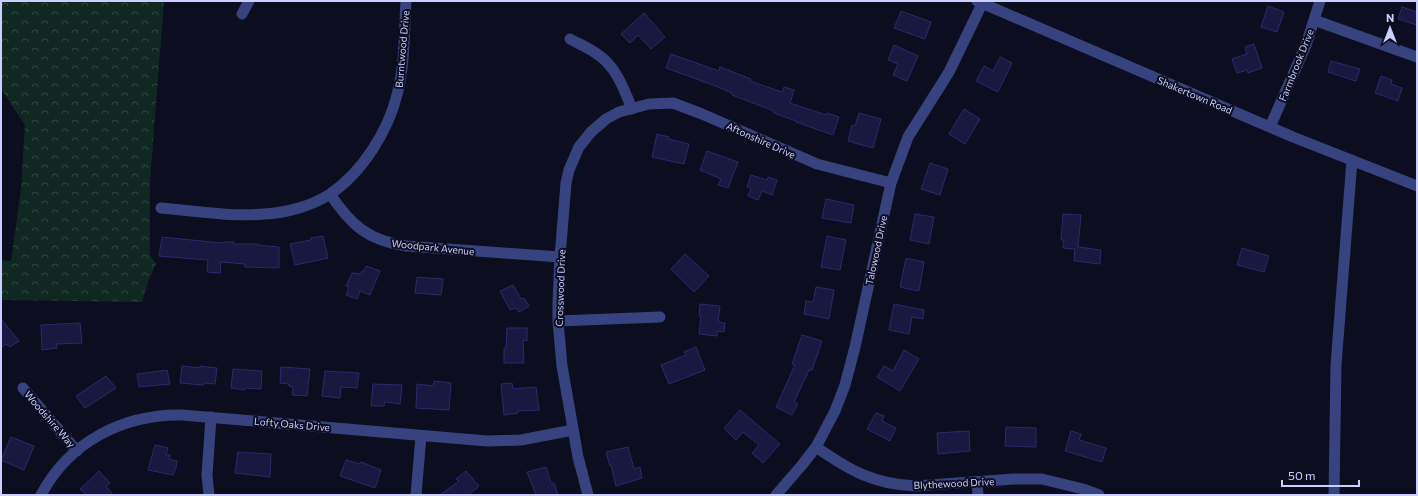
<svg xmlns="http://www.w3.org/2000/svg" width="1418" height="496" font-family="Commissioner,sans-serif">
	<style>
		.forest { fill: url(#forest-crowns) }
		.building { fill: #181840; stroke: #2a2b6c }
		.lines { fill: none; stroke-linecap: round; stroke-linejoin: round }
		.minor { stroke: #36437e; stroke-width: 11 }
		.labels { text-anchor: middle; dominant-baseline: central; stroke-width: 4; stroke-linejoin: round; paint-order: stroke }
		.street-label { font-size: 10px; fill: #cacfff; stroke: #0c0d1f }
	</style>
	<defs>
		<pattern id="forest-crowns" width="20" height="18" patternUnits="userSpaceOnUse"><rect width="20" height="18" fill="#0f2922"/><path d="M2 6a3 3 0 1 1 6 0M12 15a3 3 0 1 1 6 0" fill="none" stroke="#314743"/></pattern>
	</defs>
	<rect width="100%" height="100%" fill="#0c0d1f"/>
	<path class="forest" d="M1,1H164L150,181V255L156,264L148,282L142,302L1,300V260L11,261L21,189L25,125L1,89Z"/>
	<path class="building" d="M1268,6L1284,12L1277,32L1261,27Z
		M1402,7L1417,12V25L1398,19Z
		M901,11L931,22L925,39L894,28Z
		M644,13L665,37L651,49L638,35L630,43L621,34Z
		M1254,44L1262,68L1248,73L1247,70L1237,73L1232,59L1247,54L1245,47Z
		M894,45L918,56L907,81L893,75L898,64L888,60Z
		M671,54L719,71L720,67L751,79L750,81L782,92L784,87L794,90L790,103L826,115L827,113L839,117L833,135L796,122V121L774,113V111L732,95V93L713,85L666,68Z
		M1000,57L1012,63L998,92L976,81L984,66L993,71Z
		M1331,61L1360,69L1356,81L1328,72Z
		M1381,76L1392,80L1391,84L1402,88L1398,101L1375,93Z
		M964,109L980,119L965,144L949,134Z
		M859,113L881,119L873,148L848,141L852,125L855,126Z
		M657,134L669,137L668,139L689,144L684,164L652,157Z
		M707,151L738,162L728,188L718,185L721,179L700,170Z
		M930,163L948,169L940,195L921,189Z
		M751,175L767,180L768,177L777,180L772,195L762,191L758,200L748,196L751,188L747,187Z
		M826,199L854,205L851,223L822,218Z
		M915,214L934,217L929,244L910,240Z
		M1063,214L1081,215L1078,247L1101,250L1100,264L1074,261L1075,249L1063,248L1064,240H1061Z
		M323,236L328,258L295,265L290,244L311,240V238Z
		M827,236L846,240L840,270L821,267Z
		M162,237L221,243L223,242H234V244H258V245L279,247V268L245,267V264L221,262L220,273L207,272L208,260L159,256Z
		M1242,248L1269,256L1264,272L1237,265Z
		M685,254L709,276L694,292L671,269Z
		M906,258L924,262L919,291L900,287Z
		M366,266L380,271L370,295L360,291L357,299L346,295L349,287L346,286L352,273L361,274L362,271H364Z
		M417,277L443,279L441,295L415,293Z
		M513,285L521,299L524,298L529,306L519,312L516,308L510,310L500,291Z
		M816,287L834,290L829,319L804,314L806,301L813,302Z
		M700,304L720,306L718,322L725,323L724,332L717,331V336L699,334L701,316H699Z
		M894,304L924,310L923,319L912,317L909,334L889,330Z
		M1,319L19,341L10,347L6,344L1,348Z
		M80,323L82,343L56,344L57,348L42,350L41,325Z
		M507,328H527V341L523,340L524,363H504V349L506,348Z
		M802,335L822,341L812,370H809L794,402L798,404L792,415L776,407L795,365L792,364Z
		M696,347L705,370L669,384L661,365L686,355L684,352Z
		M904,350L919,359L900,391L877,377L884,366L893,371Z
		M182,366L200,368V366L217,368L215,384L204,383L203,385L180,383Z
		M281,367L310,369L307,396L292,395L293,387L289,386V384L280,383Z
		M233,369L262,371L261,389L245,388V390L231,388Z
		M167,370L170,384L139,387L137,374Z
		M325,371L359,373L357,388L341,387L340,398L322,396Z
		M106,376L116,388L85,408L76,396Z
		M434,381L451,383L449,410L416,408L417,384L433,386Z
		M512,383L513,389L536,387L539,410L518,411V413L504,415L501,384Z
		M373,384L402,385L400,404L385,402L384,406H371Z
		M740,410L780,444L763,463L752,453L759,445L743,432L736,440L724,428Z
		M876,413L884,416L882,421L896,428L890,441L867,429Z
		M1006,427L1036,428V447L1005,446Z
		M969,431L970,451L938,454L937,433Z
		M1071,431L1081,434L1079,440L1106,448L1102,462L1065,451Z
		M11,437L34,446L24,470L1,460Z
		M155,445L168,448L166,455H170L169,459L177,461L176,468L173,475L148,470Z
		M628,447L634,469L640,467L642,478L616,486L611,465L610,466L606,452Z
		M238,452L271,454L270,477L235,473Z
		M346,460L360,464L361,462L381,470L375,488L340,476Z
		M546,467L551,483H554L558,495H536L527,472Z
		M99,471L110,483L106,486L113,495H87L80,489Z
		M466,471L479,486L469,495H440L459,481L456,479Z"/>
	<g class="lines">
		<path class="minor" d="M977,1L1293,137L1417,186
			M242,14L249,1
			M1314,20L1417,57
			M570,39C579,44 589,48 597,54C616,66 624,89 632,109
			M1270,127L1306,45L1320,1
			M330,194C351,225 368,241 407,246L560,257
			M161,208C195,211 230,217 264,214C286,213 312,206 330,194C362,173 388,131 397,95C405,65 404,32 406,1
			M558,321L660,317
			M23,388L77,451
			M816,447C849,470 873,484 915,486L1014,479H1042L1083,489L1099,495
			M977,482L978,495
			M41,495C69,442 123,414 182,415L487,441L521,440L573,430
			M209,495L207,475L211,417
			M416,495L421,436
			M588,495L578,457L562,366L558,321V302L560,257L566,183L569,170L575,156L579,147L591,132L606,119L619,112L649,104L673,103L702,114L817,164L891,183
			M776,495L802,465L816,447L835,411L845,385L855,347L891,183L908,137L949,72L982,4
			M1334,495L1336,365L1352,160"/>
	</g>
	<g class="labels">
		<g class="street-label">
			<text transform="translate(402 49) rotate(-85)">Burntwood Drive</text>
			<text transform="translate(1296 65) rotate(-68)">Farmbrook Drive</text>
			<text transform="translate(1195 95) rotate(23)">Shakertown Road</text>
			<text transform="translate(761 140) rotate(24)">Aftonshire Drive</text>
			<text transform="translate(433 247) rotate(6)">Woodpark Avenue</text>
			<text transform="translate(876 250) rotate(-78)">Talowood Drive</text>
			<text transform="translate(560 288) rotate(-88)">Crosswood Drive</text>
			<text transform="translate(50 419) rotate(49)">Woodshire Way</text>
			<text transform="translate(292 424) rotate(5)">Lofty Oaks Drive</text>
			<text transform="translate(954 483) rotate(-3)">Blythewood Drive</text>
		</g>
	</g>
	<rect width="1418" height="496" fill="none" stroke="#cacfff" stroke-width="4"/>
	<g transform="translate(1390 28)" stroke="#0c0d1f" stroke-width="3" paint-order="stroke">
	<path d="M0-3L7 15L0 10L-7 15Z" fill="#cacfff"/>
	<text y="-6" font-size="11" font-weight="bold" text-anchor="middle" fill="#cacfff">N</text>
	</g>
	<path d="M1282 480v6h77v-6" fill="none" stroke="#cacfff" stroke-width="2"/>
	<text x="1288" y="480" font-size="12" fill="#cacfff" stroke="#0c0d1f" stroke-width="3" paint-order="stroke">50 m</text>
</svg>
